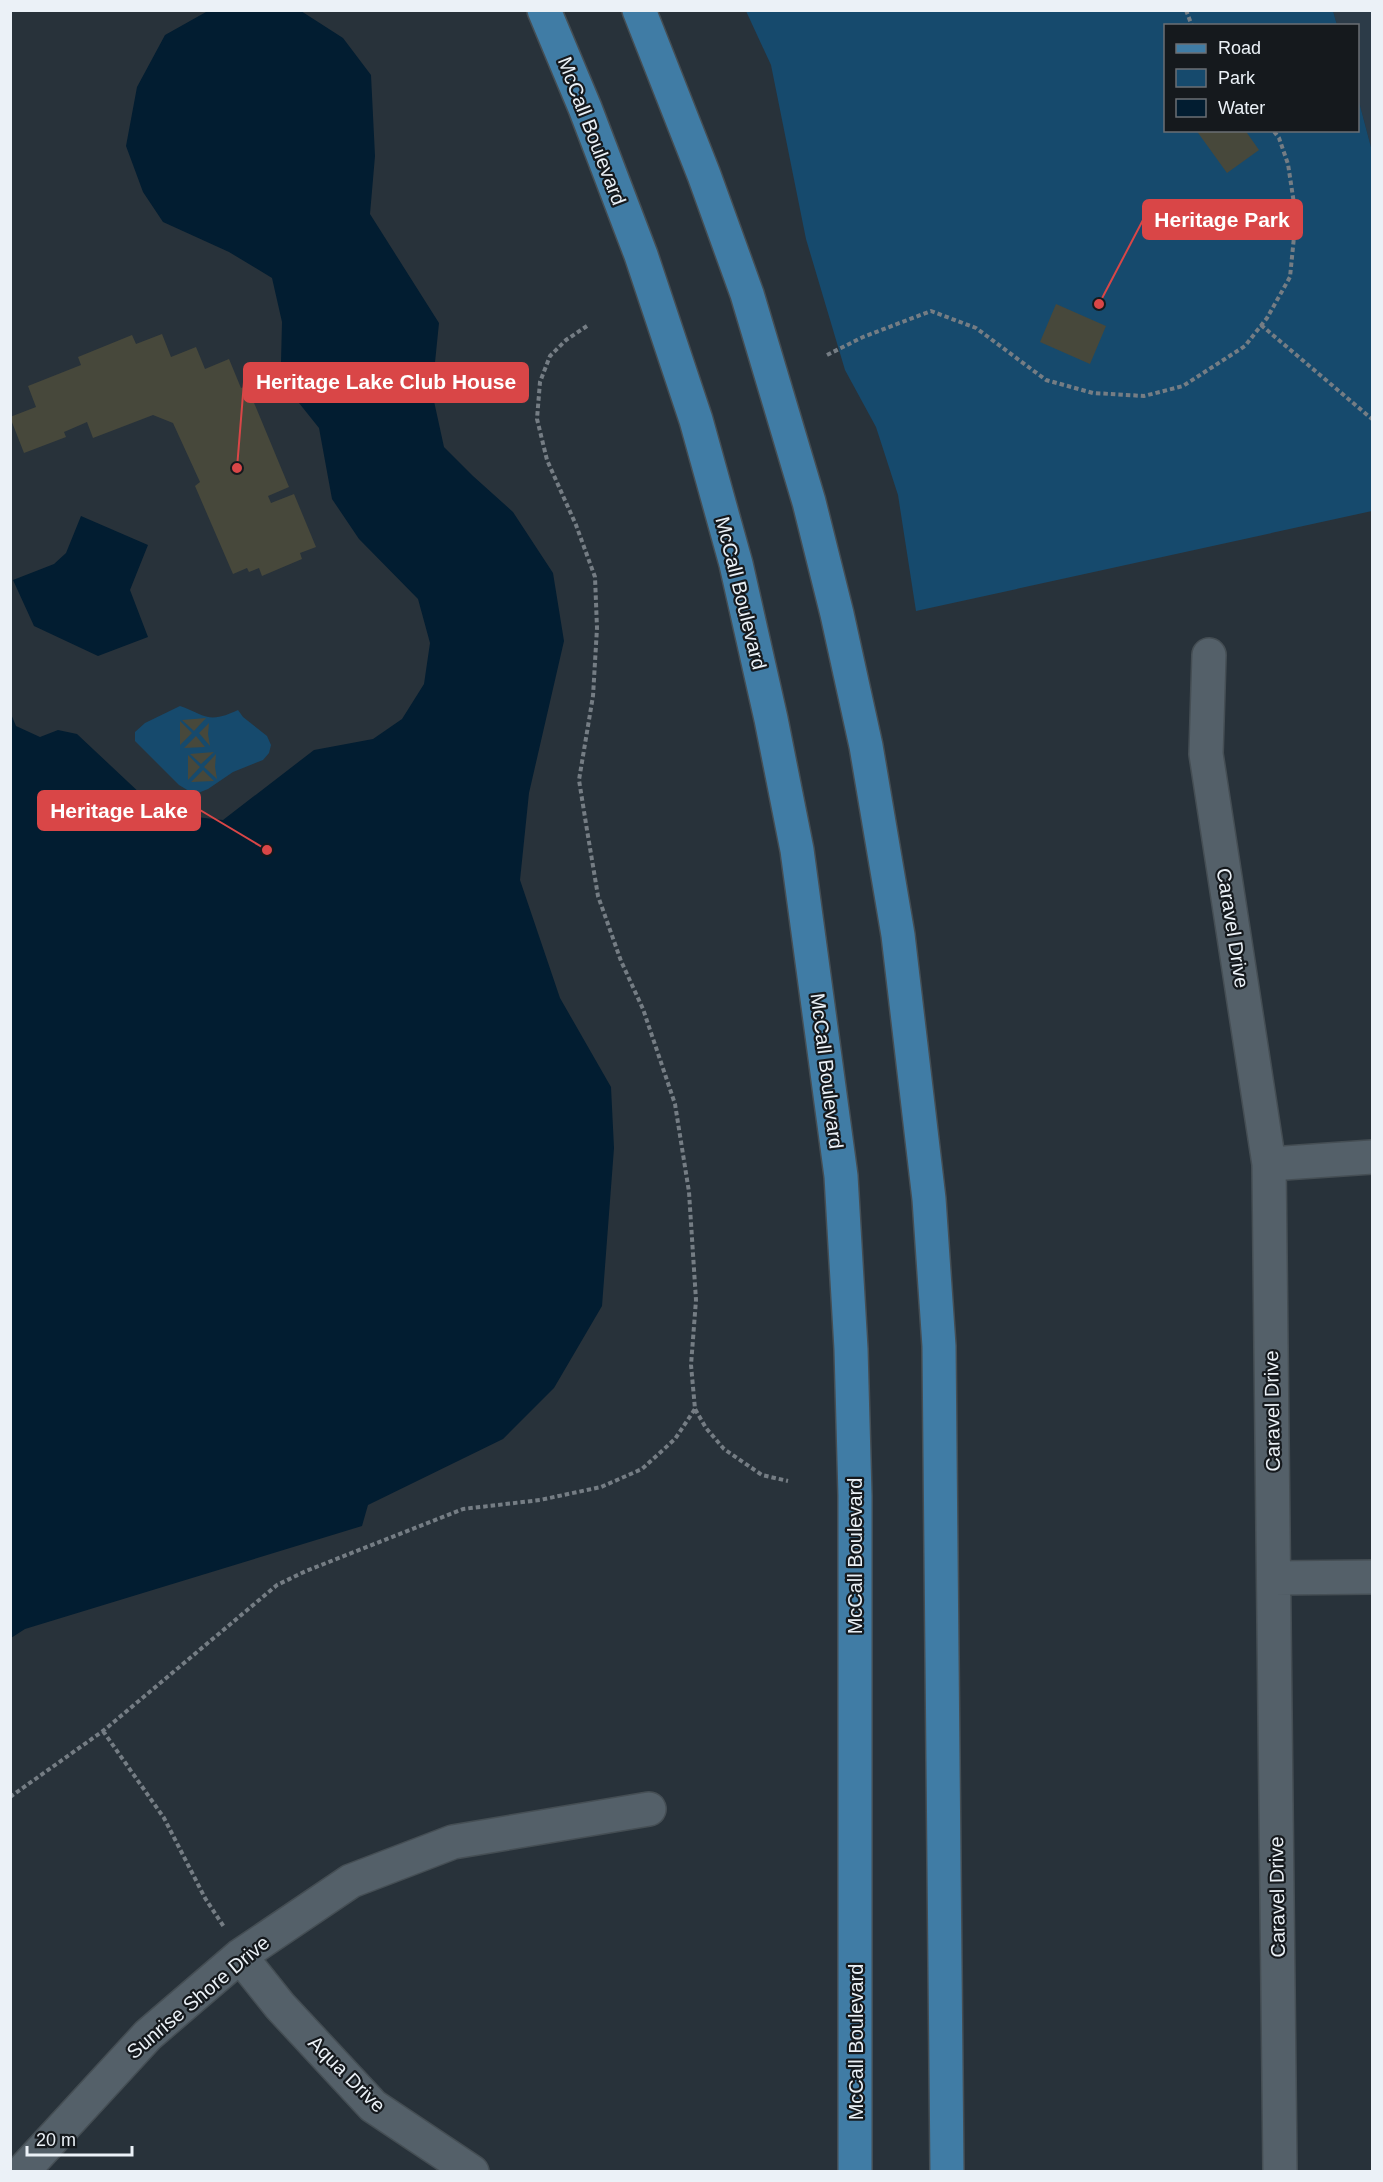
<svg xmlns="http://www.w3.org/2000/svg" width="1383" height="2182" font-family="Helvetica,sans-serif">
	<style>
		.built { fill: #2c3b48 }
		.green { fill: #164a6d }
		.water { fill: #021d31 }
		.building { fill: #47483b }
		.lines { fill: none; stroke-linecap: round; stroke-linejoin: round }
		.minor-casing { stroke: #454e54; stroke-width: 36 }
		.major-casing { stroke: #454e54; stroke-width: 36 }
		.path { stroke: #757d84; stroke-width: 4; stroke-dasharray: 4.5 3; stroke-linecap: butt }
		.minor { stroke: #546069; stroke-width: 33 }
		.major { stroke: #407ca5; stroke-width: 33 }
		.labels { text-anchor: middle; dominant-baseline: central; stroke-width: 4.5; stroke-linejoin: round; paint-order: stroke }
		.street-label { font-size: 20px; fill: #ebf1f7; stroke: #15191d }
		.leader { fill: none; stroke: #d94647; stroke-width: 2 }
		.callout-dot { fill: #d94647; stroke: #15191d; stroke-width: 2 }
		.callout { fill: #d94647; stroke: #d94647; stroke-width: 2 }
		.callout-label { font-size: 21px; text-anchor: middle; font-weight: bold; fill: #fff }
	</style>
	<rect width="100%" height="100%" fill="#28323a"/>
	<path class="built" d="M1333,11H1372V151L1358,98V26L1337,25Z"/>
	<path class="green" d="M746,11H1333L1337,25L1166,26V130H1358V98L1372,151V511L916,611L898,495L876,427L845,370L806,239L771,65Z
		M180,706C187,708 192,711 199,714C213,721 225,716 238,710L243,717L267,736L271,745L269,753L263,760L233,772L208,789L198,793L189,791L179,785L135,741V732L145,723Z"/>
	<path class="water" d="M216,11H301L343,38L371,75L375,156L370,214L439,323L432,392L444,447L473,476L513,512L553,573L564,641L529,793L520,880L560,998L611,1087L614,1148L602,1306L554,1388L503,1439L368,1505L362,1526L25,1629L11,1638V714L16,726L40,737L58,730L77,734L143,796L178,815L223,820L314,750L373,739L402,719L424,684L430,643L418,599L359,539L332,499L319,428L291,393L281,362L282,322L272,278L229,252L163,222L143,192L126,146L137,87L165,35L206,12Z
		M81,516L148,545L130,590L148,637L98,656L34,626L13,580L54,564L66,553Z"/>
	<path class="building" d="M1196,130H1245L1259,150L1227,173Z
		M1056,304L1106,326L1090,364L1040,342Z
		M162,334L171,357L196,347L205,369L229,359L241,388L247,386L289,487L268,496L271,503L294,494L316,547L300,553L302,559L262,576L259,568L249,572L247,568L233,574L195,486L200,482L173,423L153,415L93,438L87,422L64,432L66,437L24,453L10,417L36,407L28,386L81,365L78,357L132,335L136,344Z
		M206,718L194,731L182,720Z
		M180,721L192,733L180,745Z
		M209,723L208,734L210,746L199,733Z
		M196,736L205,747L184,748Z
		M214,752L201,764L190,754Z
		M216,754L215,767L217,779L204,767Z
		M188,755L200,767L188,780Z
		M203,770L214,781L191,782Z"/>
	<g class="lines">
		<g class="minor-casing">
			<path id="minor" d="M1209,655L1206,754L1269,1164L1280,2172
				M1269,1164L1372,1157
				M1274,1578L1372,1577
				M240,1956L280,2006L373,2106L472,2172
				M22,2172L148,2035L240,1956L351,1881L453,1842L649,1809"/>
		</g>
		<g class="major-casing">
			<path id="major" d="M544,10L585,108L641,255L696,420L736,564L771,719L797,850L841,1176L851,1349L855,1496V2172
				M639,10L704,175L747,294L809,502L837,614L866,746L898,935L929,1199L939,1346L947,2172"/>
		</g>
		<path class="path" d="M1186,10L1192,26
			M1261,325L1372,419
			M587,326L566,340L550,356L540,382L537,419L547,460L576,525L595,577L597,628L593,696L579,780L587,830L598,896L621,961L643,1009L675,1104L689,1192L696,1300L691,1365L695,1409L706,1428L724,1449L762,1475L788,1481
			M827,355L863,337L931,311L976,328L1046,380L1093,393L1144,396L1183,386L1245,346L1267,318L1290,277L1296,217L1288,164L1279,138L1273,130
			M103,1731L164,1818L205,1898L224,1927
			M10,1797L103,1731L277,1585L306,1571L463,1509L540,1500L601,1487L642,1469L675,1439L695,1409"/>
		<use href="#minor" class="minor"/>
		<use href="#major" class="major"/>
	</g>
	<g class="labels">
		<g class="street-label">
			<text transform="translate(592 131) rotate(69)">McCall Boulevard</text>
			<text transform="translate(741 593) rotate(76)">McCall Boulevard</text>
			<text transform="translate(1233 928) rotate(81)">Caravel Drive</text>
			<text transform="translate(827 1071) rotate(83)">McCall Boulevard</text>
			<text transform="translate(1272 1411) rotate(-91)">Caravel Drive</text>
			<text transform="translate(855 1556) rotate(-90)">McCall Boulevard</text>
			<text transform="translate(1277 1897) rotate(-91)">Caravel Drive</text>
			<text transform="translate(198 1997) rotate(-40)">Sunrise Shore Drive</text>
			<text transform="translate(856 2042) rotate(-90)">McCall Boulevard</text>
			<text transform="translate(347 2074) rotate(45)">Aqua Drive</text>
		</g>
	</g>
	<path class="leader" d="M1099 304L1143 220M237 468L244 382M267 850L200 810"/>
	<g class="callout-dot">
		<circle cx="1099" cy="304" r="6"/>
		<circle cx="237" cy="468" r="6"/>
		<circle cx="267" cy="850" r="6"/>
	</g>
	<g class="callout">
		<rect x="1143" y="200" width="159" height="39" rx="6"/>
		<rect x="244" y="363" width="284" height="39" rx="6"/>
		<rect x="38" y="791" width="162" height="39" rx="6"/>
	</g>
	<g class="callout-label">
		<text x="1222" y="227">Heritage Park</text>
		<text x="386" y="389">Heritage Lake Club House</text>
		<text x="119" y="818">Heritage Lake</text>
	</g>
	<rect width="1383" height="2182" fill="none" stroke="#ebf1f7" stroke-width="24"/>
	<rect x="1164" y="24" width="195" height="108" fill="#15191d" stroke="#6b6f74" stroke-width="1.5"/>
	<rect x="1176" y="44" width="30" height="9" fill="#407ca5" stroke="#6b6f74" stroke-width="1.5"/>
	<text x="1218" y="54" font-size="18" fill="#ebf1f7">Road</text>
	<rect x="1176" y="69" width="30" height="18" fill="#164a6d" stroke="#6b6f74" stroke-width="1.5"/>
	<text x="1218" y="84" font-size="18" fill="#ebf1f7">Park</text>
	<rect x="1176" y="99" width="30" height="18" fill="#021d31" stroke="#6b6f74" stroke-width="1.5"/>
	<text x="1218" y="114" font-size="18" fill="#ebf1f7">Water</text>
	<path d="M27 2146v9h105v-9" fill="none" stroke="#ebf1f7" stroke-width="3"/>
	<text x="36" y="2146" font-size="18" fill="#ebf1f7" stroke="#15191d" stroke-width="4.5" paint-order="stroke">20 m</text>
</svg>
